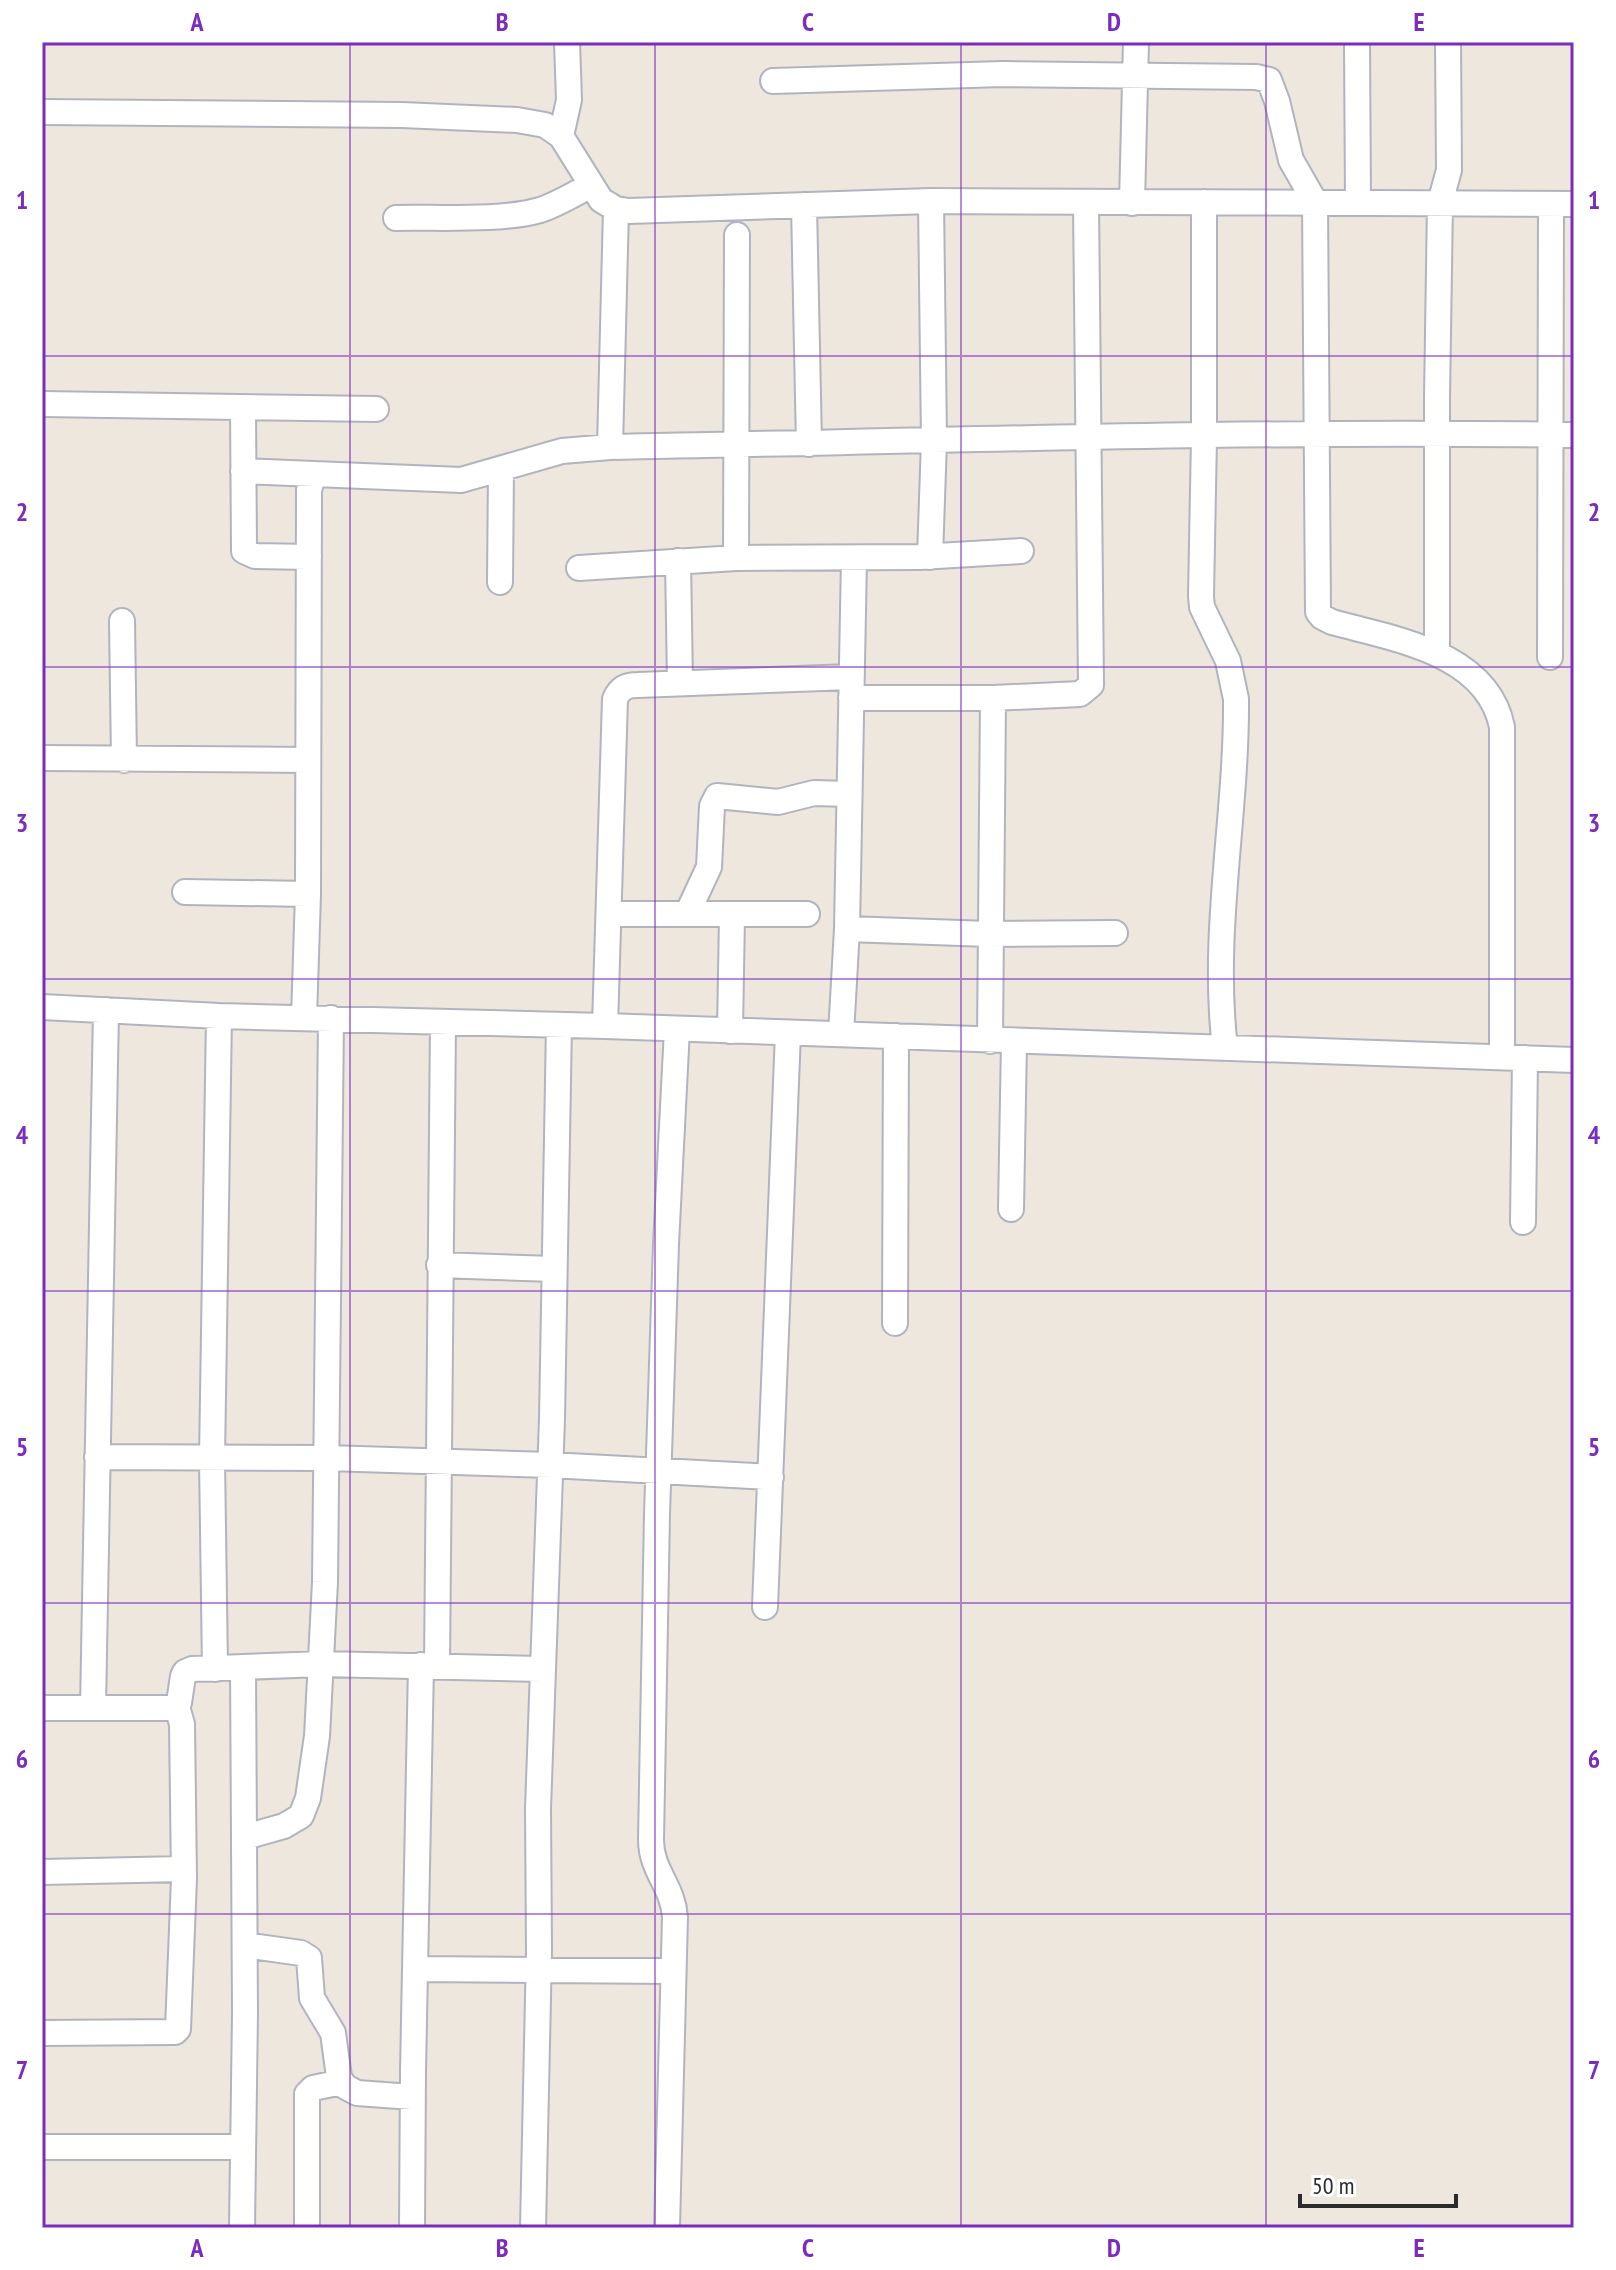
<svg xmlns="http://www.w3.org/2000/svg" width="1616" height="2270" font-family="'PT Sans Narrow',sans-serif">
	<style>
		.lines { fill: none; stroke-linecap: round; stroke-linejoin: round }
		.minor-casing { stroke: #b1b4be; stroke-width: 28 }
		.minor { stroke: #fff; stroke-width: 24 }
		.grid { fill: none; stroke: #7b2cbf; stroke-width: 2; stroke-opacity: 0.55 }
		.neatline { fill: none; stroke: #7b2cbf; stroke-width: 3 }
		.grid-label { font-size: 26px; text-anchor: middle; font-weight: bold; fill: #7b2cbf }
	</style>
	<rect width="100%" height="100%" fill="#ede7de"/>
	<g class="lines">
		<g class="minor-casing">
			<path id="minor" d="M1357,42L1358,202
				M773,81L1003,74L1256,77L1269,80L1277,101L1291,160L1315,202L1318,612L1322,617L1332,622C1393,639 1487,652 1502,727V1057
				M42,112L402,115L517,120L545,125L561,136L601,200L616,209L629,211L931,201L1574,204
				M561,136L569,100L567,42
				M1204,202V437L1201,596L1202,607L1228,661L1236,699C1237,815 1211,932 1225,1048
				M1132,203L1136,42
				M804,205L809,444
				M396,218C436,217 503,221 540,210C558,204 574,194 591,185
				M42,404L376,409
				M243,408L244,551L255,556L309,557
				M610,447L616,209
				M243,471L314,474
				M930,557L934,441L931,201
				M736,558L737,235
				M678,561L680,683
				M579,568L736,558L920,557L1021,551
				M500,582L501,469
				M122,621L124,760
				M1437,654V398L1440,203L1449,170L1448,42
				M1550,657L1551,204
				M851,698H993L1080,694L1091,685L1086,202
				M42,758L308,760
				M185,892L308,894
				M609,914H807
				M687,914L709,867L712,806L717,796L778,802L814,793L848,794
				M847,929L989,934L1115,933
				M42,1007L219,1016L605,1026L1574,1060
				M304,1018L308,894L309,490L314,474L461,480L562,451L610,447C931,441 1253,430 1574,435
				M605,1026L615,699C620,688 626,685 638,685L851,677
				M730,1031L732,915
				M841,1034L847,929L854,558
				M990,1041L993,698
				M1011,1209L1014,1041
				M1523,1222L1525,1058
				M439,1265L554,1269
				M895,1323L896,1036
				M97,1457L327,1458L550,1465L771,1477
				M765,1607L788,1033
				M437,1665L443,1022
				M215,1669L212,1459L219,1016
				M42,1708H174L179,1703L183,1676L185,1672L192,1669L322,1664L541,1669
				M93,1708L106,1010
				M245,1837L284,1826L301,1816L308,1798L317,1736L325,1582L331,1018
				M42,1872L183,1869
				M245,1945L301,1953L309,1958L312,1998L333,2033L339,2077L344,2086L357,2093L412,2097
				M416,1969L673,1971
				M42,2033L175,2032L178,2029L184,1878L182,1724L177,1707
				M42,2147H243
				M242,2228L245,2013L243,1668
				M307,2228V2094L313,2088L342,2082
				M412,2228L413,2071L421,1665
				M533,2228L539,1951L538,1809L552,1419L559,1025
				M667,2228L675,1917C673,1886 651,1871 651,1840L657,1514L666,1244L677,1029"/>
		</g>
		<use href="#minor" class="minor"/>
	</g>
	<path class="grid" d="M350,42V2228M655,42V2228M961,42V2228M1266,42V2228M42,356H1574M42,667H1574M42,979H1574M42,1291H1574M42,1603H1574M42,1914H1574"/>
	<rect width="1616" height="2270" fill="none" stroke="#ffffff" stroke-width="88"/>
	<path d="M1300 2194v12h156v-12" fill="none" stroke="#2b2b2b" stroke-width="4"/>
	<text x="1312" y="2194" font-size="24" fill="#2b2b2b" stroke="#ffffff" stroke-width="6" paint-order="stroke">50 m</text>
	<rect x="44" y="44" width="1528" height="2182" class="neatline"/>
	<g class="grid-label">
		<text x="197" y="31">A</text>
		<text x="502" y="31">B</text>
		<text x="808" y="31">C</text>
		<text x="1114" y="31">D</text>
		<text x="1419" y="31">E</text>
		<text x="22" y="209">1</text>
		<text x="1594" y="209">1</text>
		<text x="22" y="521">2</text>
		<text x="1594" y="521">2</text>
		<text x="22" y="832">3</text>
		<text x="1594" y="832">3</text>
		<text x="22" y="1144">4</text>
		<text x="1594" y="1144">4</text>
		<text x="22" y="1456">5</text>
		<text x="1594" y="1456">5</text>
		<text x="22" y="1768">6</text>
		<text x="1594" y="1768">6</text>
		<text x="22" y="2079">7</text>
		<text x="1594" y="2079">7</text>
		<text x="197" y="2257">A</text>
		<text x="502" y="2257">B</text>
		<text x="808" y="2257">C</text>
		<text x="1114" y="2257">D</text>
		<text x="1419" y="2257">E</text>
	</g>
</svg>
